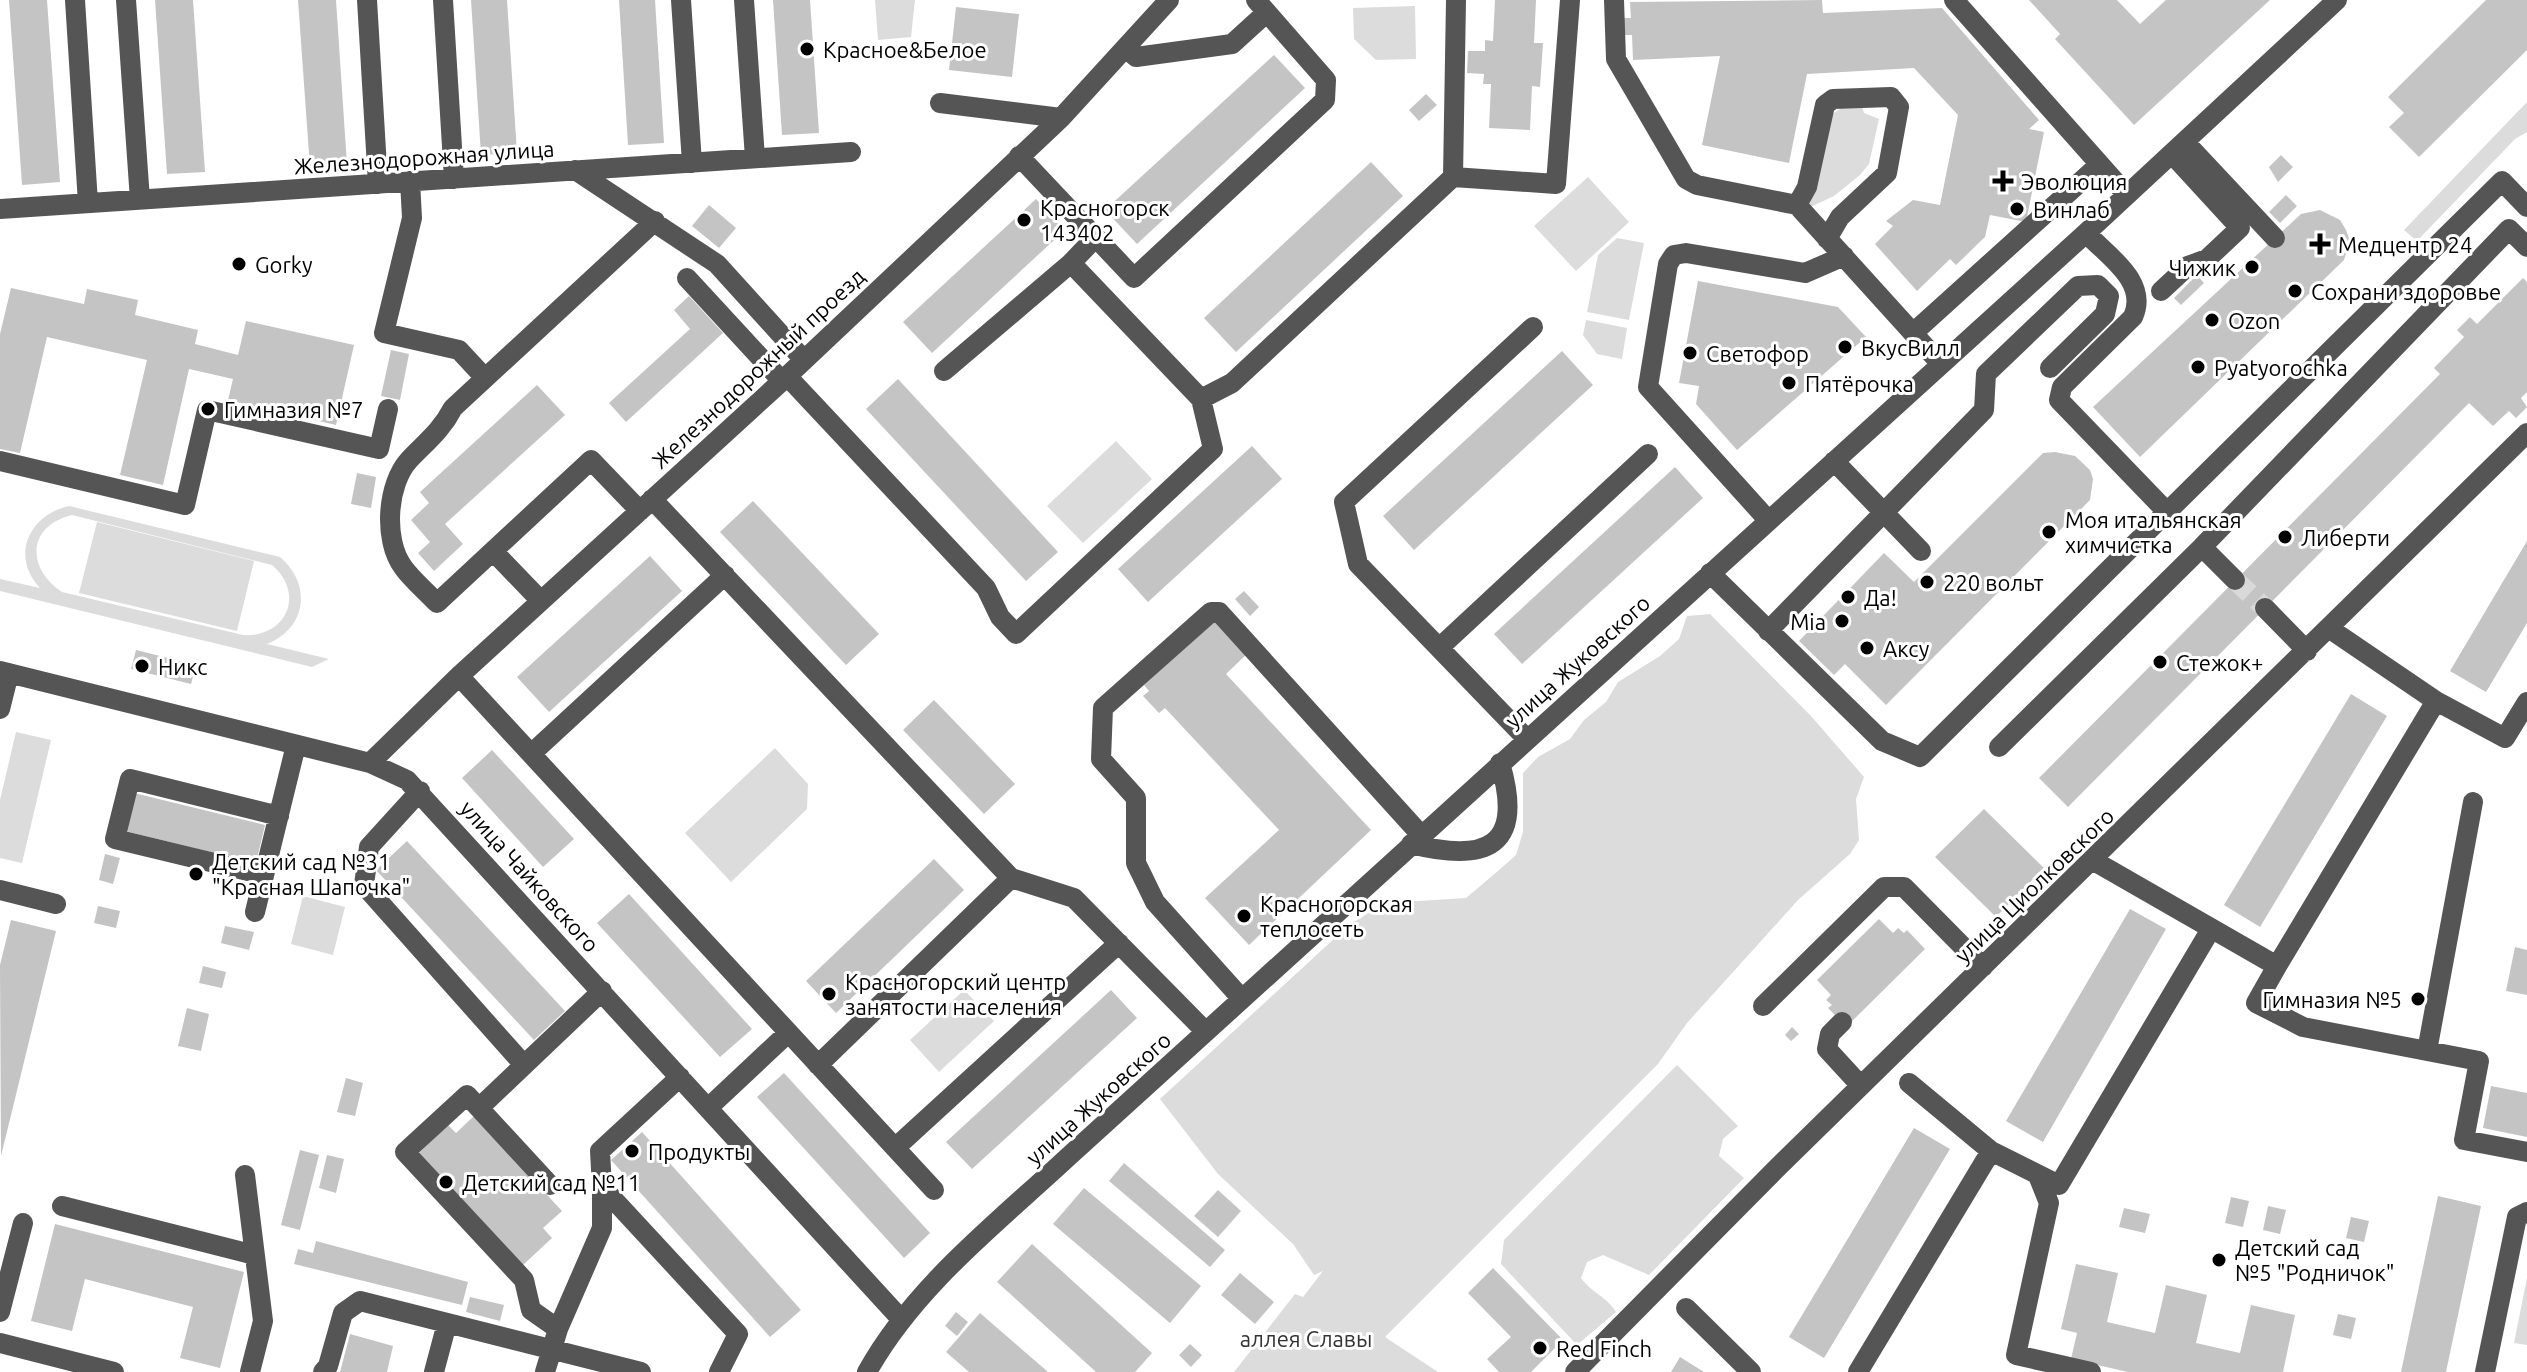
<svg xmlns="http://www.w3.org/2000/svg" width="2527" height="1372" font-family="Ubuntu,sans-serif">
	<style>
		.green { fill: #dcdcdc; fill-rule: evenodd }
		.building { fill: #c4c4c4 }
		.lines { fill: none; stroke-linecap: round; stroke-linejoin: round }
		.minor-tunnel { stroke: #d9d9d9; stroke-width: 20; stroke-dasharray: 20 10; stroke-linecap: butt }
		.minor { stroke: #555; stroke-width: 20 }
		.poi-dot { fill: #000; stroke: #fff; stroke-width: 3 }
		.labels { text-anchor: middle; dominant-baseline: central; stroke-width: 6; stroke-linejoin: round; paint-order: stroke }
		.poi-label { font-size: 22px; fill: #000; stroke: #fff; text-anchor: start }
		.street-label { font-size: 22px; fill: #000; stroke: #fff }
		.park-label { font-size: 22px; fill: #333; stroke: #fff }
	</style>
	<rect width="100%" height="100%" fill="#fff"/>
	<path class="green" d="M875,0H915L911,37L878,40Z
		M1415,6L1416,59L1376,60L1354,39L1353,8Z
		M2527,102V132L2515,139L2417,241L2404,230Z
		M1844,106H1862L1864,113L1879,119L1869,164L1860,175L1834,196L1806,209L1831,115Z
		M1588,177L1629,222L1576,271L1534,226Z
		M1617,238L1644,243L1629,320L1587,312L1598,255Z
		M1586,320L1627,328L1622,359L1597,354L1583,335Z
		M1116,441L1152,479L1083,543L1047,506Z
		M69,506L280,557C312,584 307,628 267,644L329,659L312,667L0,591V579L40,588C10,556 29,515 69,506ZM72,515L272,565C306,594 286,638 243,635L62,592C26,568 27,526 72,515Z
		M97,522L254,561L237,631L79,593Z
		M1710,614L1811,716L1864,777L1856,799L1859,840L1850,854L1798,900L1687,1023L1658,1064L1385,1337L1438,1372H1234L1295,1294L1303,1297L1323,1271L1314,1275L1293,1244L1218,1174L1160,1099L1349,925L1375,909L1403,902L1466,898L1498,871L1516,855L1523,832V773L1538,757L1570,739L1584,720L1606,702L1618,682L1660,656L1679,639L1687,616Z
		M16,732L51,740L22,863L0,858V800Z
		M775,748L808,784L807,809L731,882L685,833Z
		M303,896L345,907L333,955L291,944Z
		M964,990L994,1021L939,1072L910,1040Z
		M1677,1065L1738,1126L1723,1139L1719,1156L1744,1178L1649,1275L1603,1255L1587,1262L1581,1278C1592,1293 1606,1296 1616,1312L1577,1345L1501,1264L1504,1240Z
		M2527,1278V1345L2514,1343Z"/>
	<path class="building" d="M9,0H47L60,182L22,185Z
		M155,0H193L205,172L167,174Z
		M298,0H336L347,165L310,168Z
		M471,0H507L517,153L481,155Z
		M619,0H655L664,143L628,145Z
		M773,0H810L819,133L782,135Z
		M1495,0H1536L1534,43H1543L1540,87L1532,86L1530,130L1489,128L1491,84H1483L1484,74L1467,73L1468,51H1485V40L1493,41Z
		M1822,0L1823,13L1942,8L2039,120L2029,129L2044,132L2026,222L1990,215L1985,237L1956,265L1950,259L1917,291L1875,244L1893,226L1886,221L1913,200L1940,205L1958,115L1914,68L1807,74L1789,163L1702,145L1720,56L1633,60L1632,35H1622V18H1631L1630,2Z
		M2029,0H2117L2140,24L2166,0H2270L2134,125L2055,39L2060,34Z
		M2486,0H2527V50L2419,157L2389,127L2404,113L2388,97Z
		M956,7L1019,14L1012,77L949,70Z
		M1274,55L1305,88L1137,244L1105,210Z
		M1426,94L1437,105L1419,121L1409,110Z
		M2281,155L2293,167L2278,182L2269,167Z
		M1371,162L1403,196L1236,352L1204,318Z
		M2286,195L2297,206L2280,223L2269,212Z
		M1036,199L1065,230L932,353L903,322Z
		M709,205L736,228L719,248L692,226Z
		M2320,210L2340,220L2346,230L2350,241L2344,260L2140,457L2093,407L2301,214Z
		M2197,275L2204,283L2181,305L2174,298Z
		M2523,278L2527,282V392L2521,398L2527,407L2516,418L2509,411L2493,426L2469,403L2068,807L2039,778L2440,374L2434,368L2464,337L2457,330L2470,317L2477,324Z
		M1698,281L1838,307L1866,337L1737,450L1696,404L1699,386L1679,383Z
		M11,288L84,304L87,289L138,300L135,315L198,330L195,344L238,355L246,321L354,345L336,425L228,400L233,379L189,369L163,485L120,475L147,360L47,337L20,453L0,449V334Z
		M689,296L723,333L626,422L609,403L690,329L674,310Z
		M391,350L409,354L400,400L381,396Z
		M1562,351L1593,385L1414,550L1383,516Z
		M898,379L1058,552L1026,581L866,409Z
		M537,385L565,415L445,524L463,544L434,571L418,553L430,542L411,520L429,503L420,492Z
		M1252,446L1282,479L1148,602L1118,569Z
		M2055,452L2075,456L2090,470L2093,479L2090,500L1886,705L1845,664L1834,675L1799,641L1884,553L1914,582L2043,453Z
		M1675,467L1703,498L1522,664L1494,634Z
		M357,473L376,477L371,508L351,504Z
		M753,501L879,634L846,665L720,532Z
		M2527,541V623L2486,692L2450,671Z
		M650,556L682,591L549,712L517,677Z
		M1244,591L1259,607L1250,616L1235,599Z
		M1215,620L1247,654L1226,674L1371,830L1249,945L1205,898L1279,830L1165,708L1159,713L1143,696L1149,691L1144,685Z
		M136,650L196,665L191,684L131,669Z
		M2351,694L2387,716L2260,927L2224,905Z
		M934,700L1015,784L984,814L903,730Z
		M492,750L574,839L543,867L462,778Z
		M134,793L265,825L256,863L125,831Z
		M1984,809L2044,868L1996,917L1935,857Z
		M407,841L565,1011L534,1040L376,870Z
		M105,854L120,858L113,884L99,880Z
		M934,859L964,890L836,1013L806,981Z
		M629,894L752,1029L720,1057L597,923Z
		M98,906L120,911L116,928L94,923Z
		M2130,909L2166,929L2043,1142L2006,1121Z
		M1879,919L1893,933L1898,928L1904,933L1907,930L1925,949L1836,1037L1824,1059L1837,1017L1828,1008L1832,1005L1826,1000L1831,995L1817,980Z
		M11,920L56,931L1,1156L0,965Z
		M225,926L254,932L249,950L221,943Z
		M2515,947L2527,950V995L2506,991Z
		M203,966L226,972L222,988L199,983Z
		M1111,990L1137,1018L972,1169L946,1142Z
		M187,1008L209,1014L201,1051L178,1046Z
		M1792,1027L1799,1034L1791,1041L1785,1035Z
		M784,1073L930,1233L904,1258L757,1097Z
		M346,1078L363,1083L355,1116L337,1112Z
		M2491,1086L2527,1093V1137L2483,1128Z
		M474,1116L562,1211L543,1228L552,1238L523,1265L419,1153L448,1125L456,1133Z
		M1914,1128L1950,1149L1824,1358L1789,1337Z
		M642,1132L801,1310L770,1337L611,1160Z
		M300,1150L319,1155L300,1230L281,1225Z
		M327,1155L344,1159L336,1193L319,1188Z
		M1124,1163L1225,1250L1210,1267L1109,1181Z
		M1084,1188L1201,1286L1170,1323L1053,1224Z
		M1218,1190L1241,1211L1218,1237L1194,1216Z
		M2438,1196L2481,1206L2446,1372H2401Z
		M2231,1197L2249,1201L2243,1227L2225,1223Z
		M2268,1206L2286,1210L2280,1234L2263,1230Z
		M2124,1208L2150,1214L2145,1233L2119,1227Z
		M2351,1217L2369,1221L2364,1242L2346,1238Z
		M55,1224L244,1272L220,1368L180,1358L193,1307L85,1279L72,1331L31,1321Z
		M316,1241L468,1282L462,1305L294,1264L298,1249L313,1253Z
		M1032,1244L1152,1353L1135,1372H1096L997,1282Z
		M2076,1264L2118,1273L2107,1322L2155,1333L2166,1285L2207,1295L2196,1343L2240,1353L2251,1305L2295,1315L2283,1372H2128L2071,1359L2077,1333L2061,1329Z
		M1493,1268L1563,1340L1531,1372H1499L1487,1359L1511,1337L1468,1293Z
		M1240,1273L1274,1302L1255,1324L1221,1295Z
		M470,1297L504,1305L500,1321L466,1312Z
		M956,1312L968,1322L957,1336L945,1326Z
		M980,1313L1048,1372H969L946,1352Z
		M2338,1314L2356,1318L2351,1339L2333,1335Z
		M350,1334L393,1346L387,1372H340Z
		M1190,1344L1202,1355L1191,1367L1179,1355Z
		M1680,1357L1704,1372H1671Z"/>
	<g class="lines">
		<path class="minor-tunnel" d="M2235,580L2265,608"/>
		<path class="minor" d="M75,0L88,203
			M126,0L140,200
			M367,0L378,184
			M443,0L454,179
			M681,0L692,163
			M744,0L755,158
			M1456,0L1453,177L1556,184L1570,0
			M1614,0L1616,59L1686,179L1697,185L1797,205L1941,364
			M1954,0L2127,195
			M1126,48L1136,57L1232,44L1265,14
			M940,103L1061,118
			M2185,142L2275,238
			M1019,156L1134,278L1325,100L1326,80L1256,0
			M575,170L717,264L804,360
			M410,181L412,218L384,333L459,350L485,378
			M1797,205L1807,187L1825,105L1833,99L1891,97L1899,107L1887,173L1840,217L1827,239
			M0,209L851,152
			M2086,233C2108,256 2149,282 2133,317L2062,387L2059,400L2167,512L2502,181L2527,207
			M1096,237L1071,263L1201,399L1232,383L1453,177
			M687,278L782,381
			M2161,291L2188,266L2207,259L2240,228L2172,154
			M1913,333L2099,165
			M944,371L1071,263
			M787,376L986,588L1000,617L1016,634L1213,449L1201,399
			M0,461L185,505L207,410L379,449L388,409
			M1834,461L1921,551
			M652,499L1011,878L1074,898L1206,1032
			M640,511L591,460L437,603C426,591 412,580 403,567C383,540 387,484 409,460C426,442 441,431 453,408L655,221
			M1768,520L1648,387L1668,264L1674,255L1686,253L1805,273L1844,256
			M2202,547L2235,580
			M493,551L541,601
			M1710,573L1882,741L1920,757L2167,512
			M2265,608L2307,651
			M2330,629L2436,701L2505,738L2527,702
			M1768,631L1984,410L1986,374L2078,286L2098,285L2109,296L2105,314L2050,368
			M1439,648L1648,454
			M0,671L370,763L407,780L900,1318
			M459,676L934,1190
			M0,709L9,673
			M1527,739L1358,564L1344,502L1533,327
			M1999,747L2202,547L2509,229L2527,247
			M531,754L725,575
			M370,763L459,676L782,381L1061,118L1169,0
			M420,791L369,847L364,885L524,1065
			M1411,844C1487,863 1525,847 1500,763
			M2094,861L2277,966L2436,701
			M264,875L115,839L130,779L279,816
			M0,890L56,904
			M255,912L296,745
			M2277,966L2256,1003L2303,1027L2479,1061L2464,1140L2527,1152
			M1242,999L1155,902L1136,863V798L1101,759L1103,708L1211,612H1219L1421,835
			M1763,1006L1884,887H1904L1983,967
			M1842,1022L1830,1034L1827,1049L1861,1086
			M2427,1051L2473,802
			M818,1065L1011,878
			M680,1077L600,1151L602,1187L738,1334L719,1372
			M479,1108L602,991
			M708,1108L788,1033
			M895,1148L1119,943
			M1991,1151L2059,1185L2211,929
			M245,1175L263,1321L250,1372
			M2039,1178L2049,1203L2016,1355L2091,1372
			M550,1185L467,1095L405,1152L524,1280L531,1310L558,1329
			M62,1206L255,1255
			M1686,1308L1751,1372
			M0,1312L23,1223
			M0,1343L114,1372
			M323,1372L328,1366L343,1313L360,1301L641,1372
			M434,1372L447,1323
			M545,1372L558,1329L602,1228V1187
			M867,1372C915,1286 996,1224 1068,1157L2086,233L2337,0
			M1575,1372L1775,1170L2527,433
			M1858,1372L1991,1151L1909,1083
			M2485,1372L2517,1217L2527,1212"/>
	</g>
	<g class="poi-dot">
		<circle cx="807" cy="49" r="8"/>
		<path d="M1999 169h8v8h8v8h-8v8h-8v-8h-8v-8h8z"/>
		<circle cx="2017" cy="209" r="8"/>
		<circle cx="1024" cy="220" r="8"/>
		<path d="M2316 232h8v8h8v8h-8v8h-8v-8h-8v-8h8z"/>
		<circle cx="239" cy="264" r="8"/>
		<circle cx="2252" cy="267" r="8"/>
		<circle cx="2295" cy="291" r="8"/>
		<circle cx="2212" cy="320" r="8"/>
		<circle cx="1845" cy="347" r="8"/>
		<circle cx="1690" cy="353" r="8"/>
		<circle cx="2198" cy="367" r="8"/>
		<circle cx="1789" cy="383" r="8"/>
		<circle cx="208" cy="409" r="8"/>
		<circle cx="2049" cy="532" r="8"/>
		<circle cx="2285" cy="537" r="8"/>
		<circle cx="1927" cy="582" r="8"/>
		<circle cx="1848" cy="597" r="8"/>
		<circle cx="1842" cy="621" r="8"/>
		<circle cx="1867" cy="648" r="8"/>
		<circle cx="2160" cy="662" r="8"/>
		<circle cx="142" cy="666" r="8"/>
		<circle cx="196" cy="874" r="8"/>
		<circle cx="1244" cy="916" r="8"/>
		<circle cx="829" cy="994" r="8"/>
		<circle cx="2418" cy="999" r="8"/>
		<circle cx="632" cy="1151" r="8"/>
		<circle cx="446" cy="1182" r="8"/>
		<circle cx="2219" cy="1260" r="8"/>
		<circle cx="1540" cy="1348" r="8"/>
	</g>
	<g class="labels">
		<g class="poi-label">
			<text x="823" y="49">Красное&amp;Белое</text>
			<text x="2021" y="181">Эволюция</text>
			<text x="1040" y="207">Красногорск<tspan x="1040" dy="25">143402</tspan></text>
			<text x="2033" y="209">Винлаб</text>
			<text x="2338" y="244">Медцентр 24</text>
			<text x="255" y="264">Gorky</text>
			<text x="2236" y="267" text-anchor="end">Чижик</text>
			<text x="2311" y="291">Сохрани здоровье</text>
			<text x="2228" y="320">Ozon</text>
			<text x="1861" y="347">ВкусВилл</text>
			<text x="1706" y="353">Светофор</text>
			<text x="2214" y="367">Pyatyorochka</text>
			<text x="1805" y="383">Пятёрочка</text>
			<text x="224" y="409">Гимназия №7</text>
			<text x="2065" y="519">Моя итальянская<tspan x="2065" dy="25">химчистка</tspan></text>
			<text x="2301" y="537">Либерти</text>
			<text x="1943" y="582">220 вольт</text>
			<text x="1864" y="597">Да!</text>
			<text x="1826" y="621" text-anchor="end">Mia</text>
			<text x="1883" y="648">Аксу</text>
			<text x="2176" y="662">Стежок+</text>
			<text x="158" y="666">Никс</text>
			<text x="212" y="861">Детский сад №31<tspan x="212" dy="25">"Красная Шапочка"</tspan></text>
			<text x="1260" y="903">Красногорская<tspan x="1260" dy="25">теплосеть</tspan></text>
			<text x="845" y="981">Красногорский центр<tspan x="845" dy="25">занятости населения</tspan></text>
			<text x="2402" y="999" text-anchor="end">Гимназия №5</text>
			<text x="648" y="1151">Продукты</text>
			<text x="462" y="1182">Детский сад №11</text>
			<text x="2235" y="1247">Детский сад<tspan x="2235" dy="25">№5 "Родничок"</tspan></text>
			<text x="1556" y="1348">Red Finch</text>
		</g>
		<g class="street-label">
			<text transform="translate(424 157) rotate(-4)">Железнодорожная улица</text>
			<text transform="translate(758 368) rotate(-43)">Железнодорожный проезд</text>
			<text transform="translate(1577 661) rotate(-42)">улица Жуковского</text>
			<text transform="translate(530 876) rotate(48)">улица Чайковского</text>
			<text transform="translate(2034 885) rotate(-44)">улица Циолковского</text>
			<text transform="translate(1098 1098) rotate(-42)">улица Жуковского</text>
		</g>
		<g class="park-label">
			<text x="1306" y="1338">аллея Славы</text>
		</g>
	</g>
</svg>
